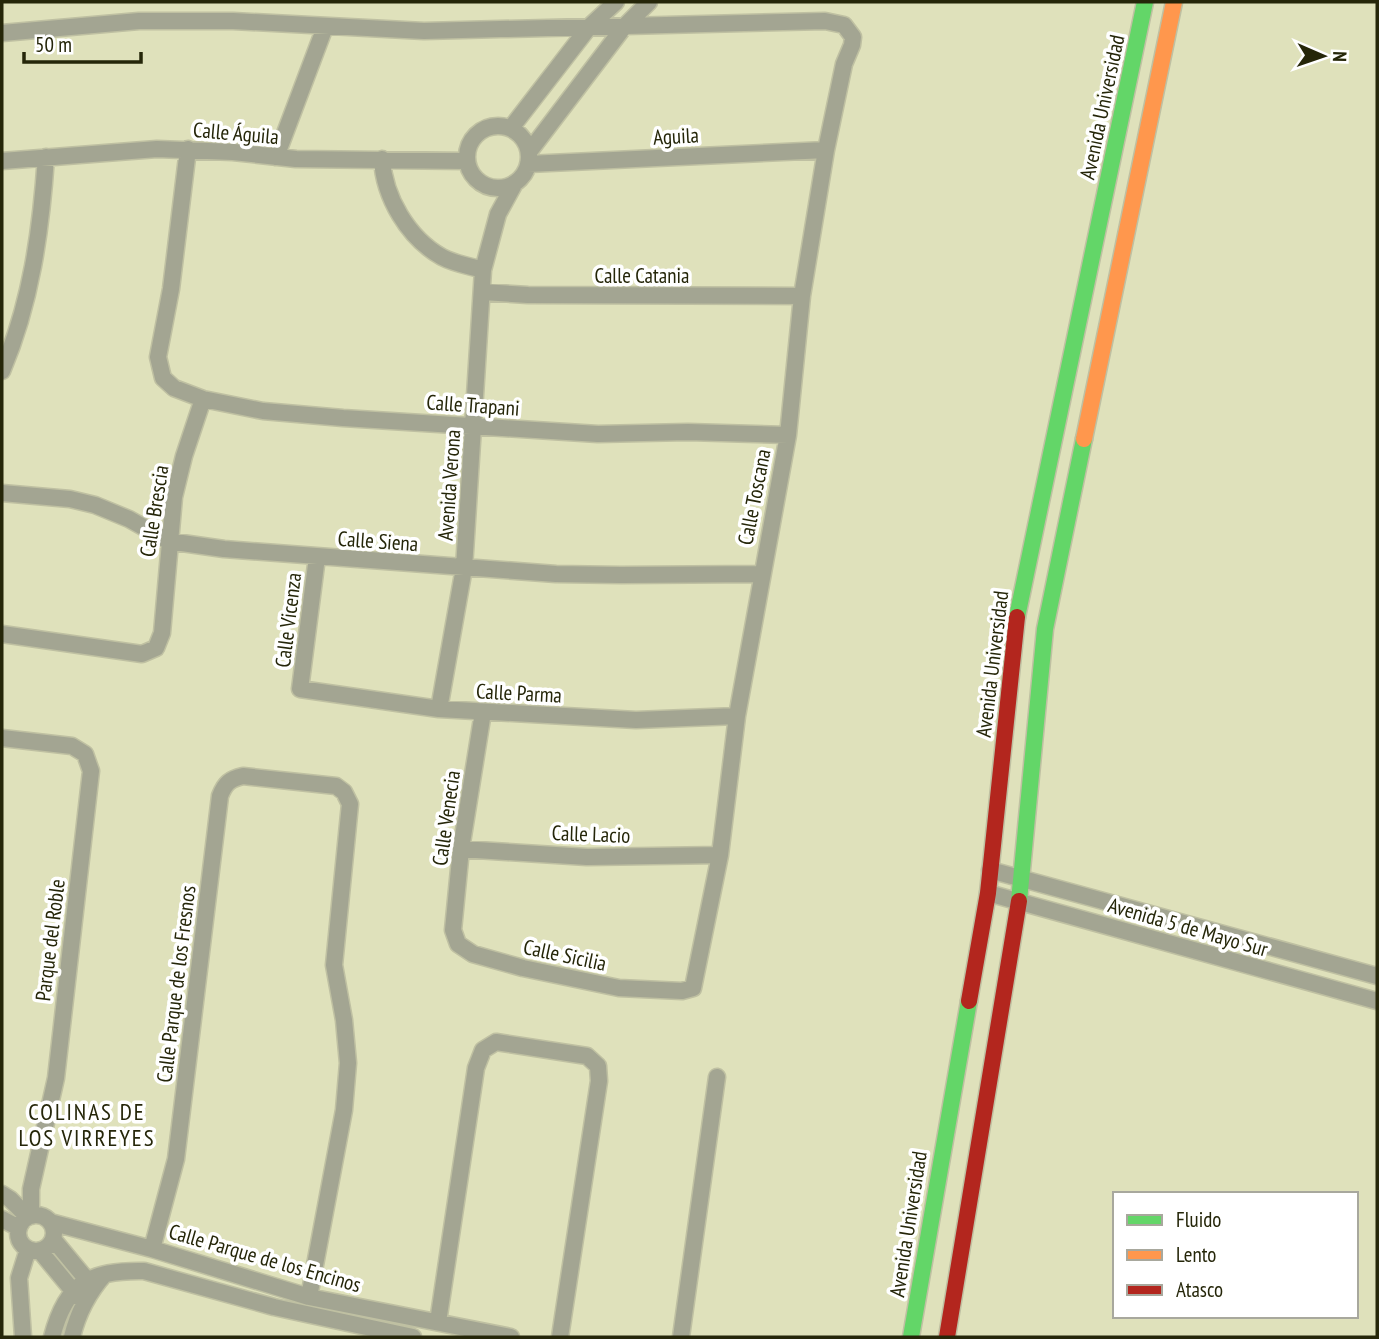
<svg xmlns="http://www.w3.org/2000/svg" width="1379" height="1339" font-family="'PT Sans Narrow',sans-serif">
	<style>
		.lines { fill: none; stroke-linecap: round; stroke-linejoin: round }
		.street-casing { stroke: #bfc0a2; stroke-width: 19 }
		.fast-casing { stroke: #bfc0a2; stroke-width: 19 }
		.slow-casing { stroke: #bfc0a2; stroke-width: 19 }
		.jam-casing { stroke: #bfc0a2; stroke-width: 19 }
		.street { stroke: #a3a592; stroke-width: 16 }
		.fast { stroke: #63d668; stroke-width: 16 }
		.slow { stroke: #ff974d; stroke-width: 16 }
		.jam { stroke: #b3261e; stroke-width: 16 }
		.labels { text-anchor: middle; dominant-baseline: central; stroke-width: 7; stroke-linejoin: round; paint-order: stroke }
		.street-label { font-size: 21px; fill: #252609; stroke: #fff }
		.neighbourhood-label { font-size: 23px; letter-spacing: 2px; fill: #252609; stroke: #fff }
	</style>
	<rect width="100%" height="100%" fill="#dfe1bb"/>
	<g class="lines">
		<g class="street-casing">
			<path id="street" d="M2,33L139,21H233L424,31L825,21L844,25L853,37L852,45L844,64L826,150L802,296L788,435L737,716L720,855L693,988L682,991L619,988L523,968L473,954L458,944L453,930L461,849L483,712
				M467 157a31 31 0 1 1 62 0a31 31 0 1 1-62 0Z
				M511,128L589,27L616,2
				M188,149L171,289L158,357L163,378L174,388L203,399L263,411L343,418L598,434L688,432L788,435
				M529,152L624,27L649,2
				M276,157L325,27
				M382,159C384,197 408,238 442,257C455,264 470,266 483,270
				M2,161L157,149L233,152L296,159L467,161
				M528,164L826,150
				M483,292L528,295L802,296
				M2,371C31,303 41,231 46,157
				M2,493L70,499L95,505L129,519L168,541L224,549L556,574L621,575L761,574
				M317,557L300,689L439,709L636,720L737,716
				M2,634L142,654L156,648L162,633L174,497L184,456L203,399
				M439,709L464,568L483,270L498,214L515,183
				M2,738L72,746L85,754L91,771L56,1078L31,1189V1216
				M461,849L587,857L720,855
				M990,870L1377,976
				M988,893L1377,1001
				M2,1194L10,1199L28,1217
				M18 1233a18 18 0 1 1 36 0a18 18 0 1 1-36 0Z
				M2,1219L19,1228
				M50,1222L152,1249L309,1297L511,1337
				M53,1239L92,1286
				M152,1249L176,1159L220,796C225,783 230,779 243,776L336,786L344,792L350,804L334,965L344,1020L348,1063L344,1110L309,1297
				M40,1251L78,1297
				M438,1322L476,1068L483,1050L496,1042L587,1056L598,1066L599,1081L560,1337
				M23,1337L19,1278L28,1249
				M52,1337C66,1283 89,1270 144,1271L274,1307L413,1337
				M72,1337C78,1312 88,1293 105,1274
				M681,1337L717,1077"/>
		</g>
		<g class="fast-casing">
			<path id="fast" d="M1017,617L1145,2
				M1019,901L1045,629L1084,439
				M911,1337L969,1001"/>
		</g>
		<g class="slow-casing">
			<path id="slow" d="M1084,439L1174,2"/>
		</g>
		<g class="jam-casing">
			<path id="jam" d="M969,1001L988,893L1017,617
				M947,1337L1019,901"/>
		</g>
		<use href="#street" class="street"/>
		<use href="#fast" class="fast"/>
		<use href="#slow" class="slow"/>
		<use href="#jam" class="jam"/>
	</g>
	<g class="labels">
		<g class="street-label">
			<text transform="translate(1102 107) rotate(-78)">Avenida Universidad</text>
			<text transform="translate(236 133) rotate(5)">Calle Águila</text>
			<text transform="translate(676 136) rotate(-3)">Aguila</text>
			<text x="642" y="275">Calle Catania</text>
			<text transform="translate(473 405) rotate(4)">Calle Trapani</text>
			<text transform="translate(449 485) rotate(-86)">Avenida Verona</text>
			<text transform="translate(754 497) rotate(-79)">Calle Toscana</text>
			<text transform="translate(154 511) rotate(-81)">Calle Brescia</text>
			<text transform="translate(378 541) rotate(4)">Calle Siena</text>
			<text transform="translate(288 620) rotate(-83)">Calle Vicenza</text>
			<text transform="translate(992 664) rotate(-83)">Avenida Universidad</text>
			<text transform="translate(519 693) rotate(3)">Calle Parma</text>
			<text transform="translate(446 818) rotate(-82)">Calle Venecia</text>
			<text transform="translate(591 834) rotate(2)">Calle Lacio</text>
			<text transform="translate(1188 927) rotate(16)">Avenida 5 de Mayo Sur</text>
			<text transform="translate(50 940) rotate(-83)">Parque del Roble</text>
			<text transform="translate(565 955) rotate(12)">Calle Sicilia</text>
			<text transform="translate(176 984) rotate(-83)">Calle Parque de los Fresnos</text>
			<text transform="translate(908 1224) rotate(-81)">Avenida Universidad</text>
			<text transform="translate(265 1258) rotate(16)">Calle Parque de los Encinos</text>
		</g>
		<g class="neighbourhood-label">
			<text x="87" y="1111">COLINAS DE<tspan x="87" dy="26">LOS VIRREYES</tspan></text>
		</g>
	</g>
	<rect width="1379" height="1339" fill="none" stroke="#252609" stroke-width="7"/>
	<rect x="1113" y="1192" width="245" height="126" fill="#ffffff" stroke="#a8a89d" stroke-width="2"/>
	<rect x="1127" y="1215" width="35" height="10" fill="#63d668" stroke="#a8a89d" stroke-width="2"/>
	<text x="1176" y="1227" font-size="21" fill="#252609">Fluido</text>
	<rect x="1127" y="1250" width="35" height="10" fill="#ff974d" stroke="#a8a89d" stroke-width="2"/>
	<text x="1176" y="1262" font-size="21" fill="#252609">Lento</text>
	<rect x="1127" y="1285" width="35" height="10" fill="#b3261e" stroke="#a8a89d" stroke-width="2"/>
	<text x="1176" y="1297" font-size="21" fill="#252609">Atasco</text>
	<g transform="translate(1323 56) rotate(92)" stroke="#ffffff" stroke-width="5" paint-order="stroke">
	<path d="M0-5L12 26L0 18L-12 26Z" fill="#252609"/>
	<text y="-10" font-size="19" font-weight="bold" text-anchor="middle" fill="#252609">N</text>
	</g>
	<path d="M24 52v10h117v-10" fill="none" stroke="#252609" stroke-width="3.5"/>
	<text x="35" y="52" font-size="21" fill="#252609" stroke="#ffffff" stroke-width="5" paint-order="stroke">50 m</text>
</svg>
